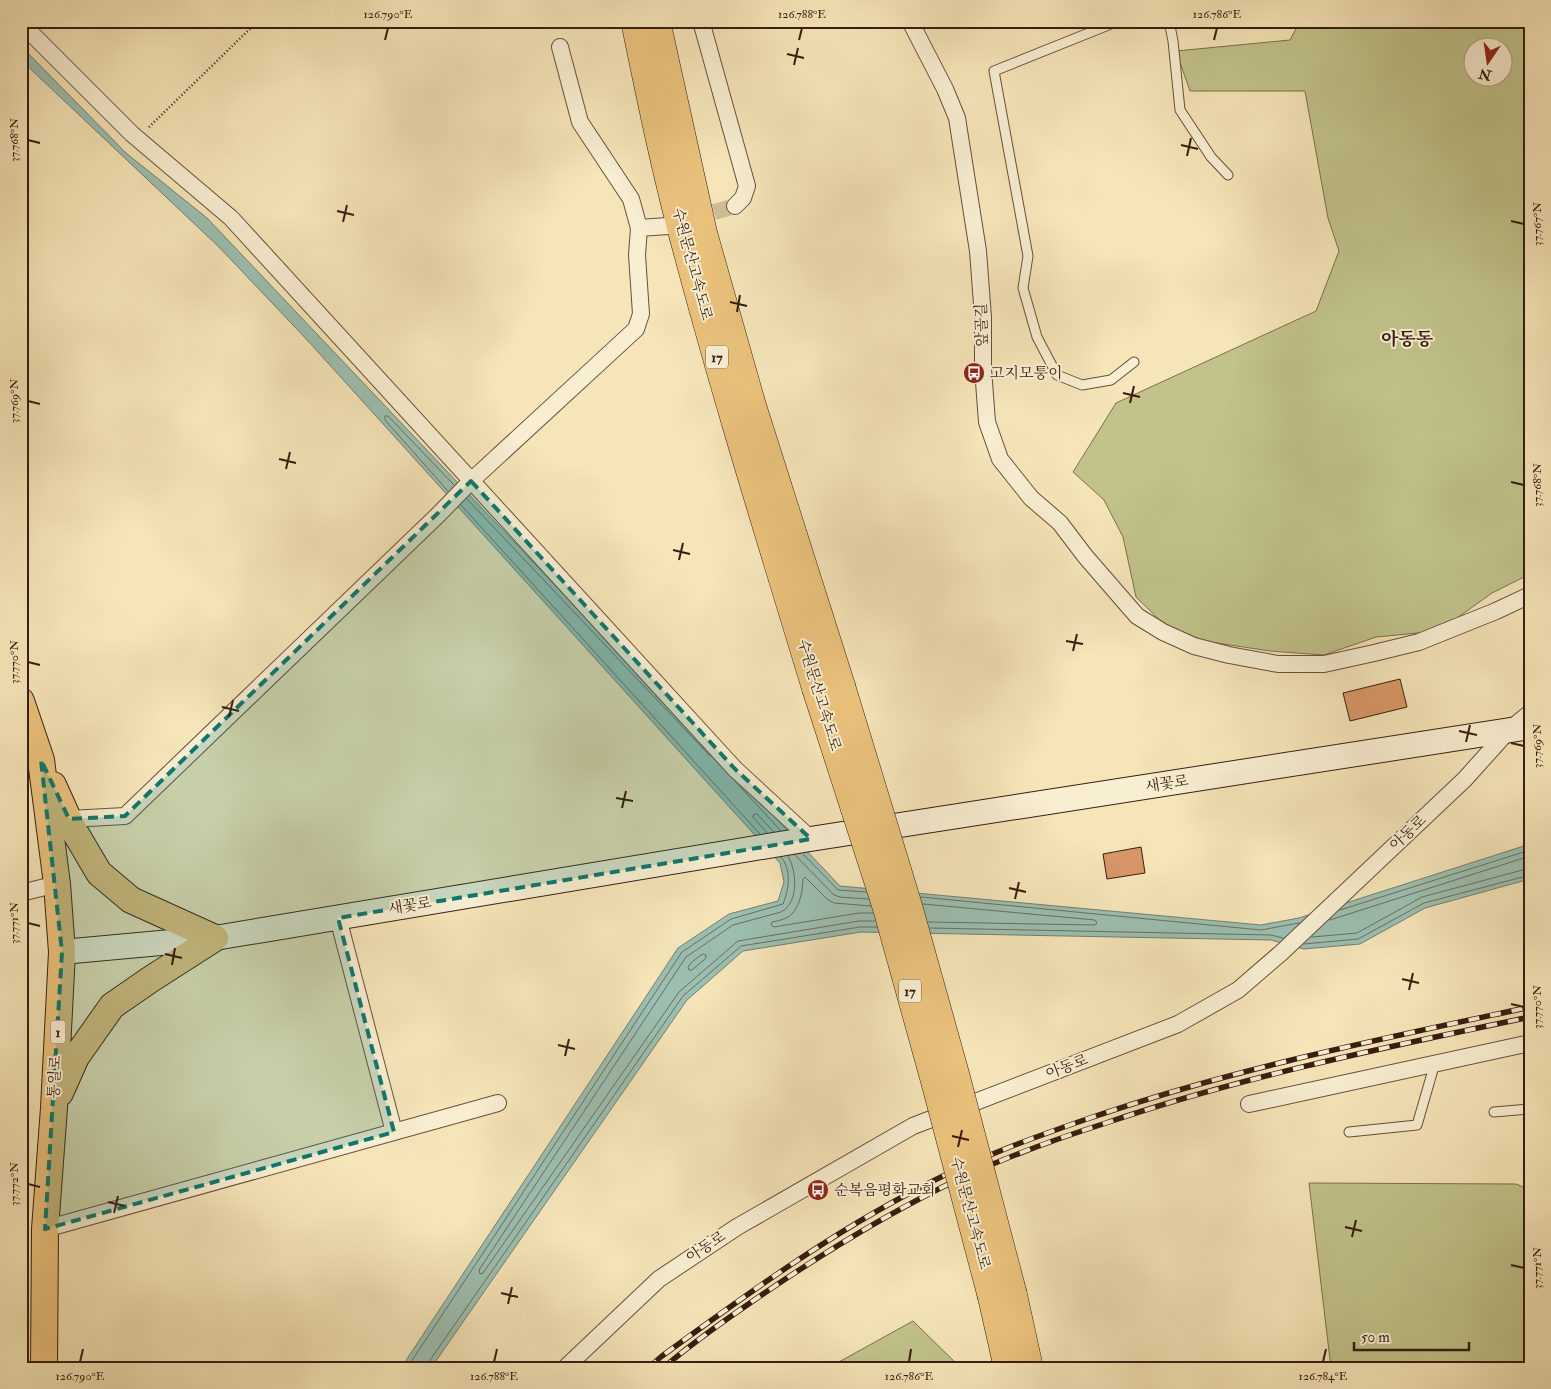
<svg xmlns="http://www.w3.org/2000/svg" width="1551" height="1389" font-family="'IM FELL Double Pica','Noto Serif KR',serif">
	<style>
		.green { fill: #c1c38b; stroke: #7d704e; fill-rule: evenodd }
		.water { fill: #9cbfb1; stroke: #747e71 }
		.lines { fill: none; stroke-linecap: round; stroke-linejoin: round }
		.shore { stroke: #6a6e60; stroke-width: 1 }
		.building { fill: #d89768; stroke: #391c10 }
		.street-tunnel { stroke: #cfbd96; stroke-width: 16; stroke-dasharray: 16 8; stroke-linecap: butt }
		.lane-casing { stroke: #684e3a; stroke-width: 11 }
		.street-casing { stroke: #684e3a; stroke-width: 18 }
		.secondary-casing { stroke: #391c10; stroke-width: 26 }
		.primary-casing { stroke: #391c10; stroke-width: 28 }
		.highway-casing { stroke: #391c10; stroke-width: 29 }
		.path { stroke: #391c10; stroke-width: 2.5; stroke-dasharray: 1 2.5; stroke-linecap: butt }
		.lane { stroke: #f8eed1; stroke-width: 9 }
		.street { stroke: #f8eed1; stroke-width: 16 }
		.secondary { stroke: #f8eed1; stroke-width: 24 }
		.primary { stroke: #eac27c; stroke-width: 26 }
		.highway { stroke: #eac27c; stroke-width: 28 }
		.rail-casing { stroke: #391c10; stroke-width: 5.5 }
		.rail { stroke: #f8eed1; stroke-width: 4; stroke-dasharray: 11; stroke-linecap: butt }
		.highway-bridge-casing { stroke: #391c10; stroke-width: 29; stroke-linecap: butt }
		.highway-bridge { stroke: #eac27c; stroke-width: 28 }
		.marked { fill: #0f766e; fill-opacity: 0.2; stroke: #0f766e; stroke-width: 4; stroke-dasharray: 10 6; stroke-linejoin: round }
		.ticks { fill: none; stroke: #391c10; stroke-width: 2 }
		.labels { text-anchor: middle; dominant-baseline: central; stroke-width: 4; stroke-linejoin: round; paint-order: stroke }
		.shield { fill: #f8eed1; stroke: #725b4a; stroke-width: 1 }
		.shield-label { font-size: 14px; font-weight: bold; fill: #391c10 }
		.street-label { font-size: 15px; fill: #391c10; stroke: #f8eed1 }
		.poi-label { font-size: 15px; fill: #391c10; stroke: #f8eed1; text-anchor: start }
		.quarter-label { font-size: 18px; font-weight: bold; fill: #391c10; stroke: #f8eed1 }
		.neatline { fill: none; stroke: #391c10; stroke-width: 2 }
		.ticks-label { font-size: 12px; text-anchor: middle; fill: #391c10 }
	</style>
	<rect width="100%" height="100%" fill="#f5e5b8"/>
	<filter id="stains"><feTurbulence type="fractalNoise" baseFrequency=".004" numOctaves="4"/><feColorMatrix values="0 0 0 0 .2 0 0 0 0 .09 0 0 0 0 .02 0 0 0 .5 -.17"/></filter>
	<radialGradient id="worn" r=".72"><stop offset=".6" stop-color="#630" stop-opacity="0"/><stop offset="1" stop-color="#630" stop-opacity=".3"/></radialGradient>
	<path class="green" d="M1300,21H1530V574L1492,593L1439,631L1376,637L1324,655L1270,651L1210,642L1170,630L1136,597L1123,537L1104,500L1073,472L1116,403L1316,311L1339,251L1328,218L1305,91H1190L1176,51L1290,40ZM1474,48H1504V78H1474Z
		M1309,1183L1516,1184L1530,1190V1368H1331Z
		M913,1321L961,1368H828Z"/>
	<path class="water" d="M21,46L126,153L207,218L840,886L1261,925L1299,918L1530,844V879L1425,908L1360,944L1304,949L1271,940L861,932L743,951L687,1000L431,1368H401L678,948L729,914L778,901L784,882L780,863L309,342L219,247L21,60Z"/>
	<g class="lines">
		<path class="shore" d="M448,491L385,420V416H388L454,485
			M467,499L710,756
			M461,505L760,834
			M734,780L781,831
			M767,833L753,817L754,814H757L774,832
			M803,854L838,890L866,892
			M795,855L834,895L840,897L868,899
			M788,856C797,871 799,903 781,912L733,925L686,957L479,1270L480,1274L483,1273L679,992L738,941L859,921H875
			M921,897L1261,930L1299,923
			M923,904L1095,920L1097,923L1095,925L928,922
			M871,906L834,903L827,899L805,877L803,879C803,891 799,911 788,917C783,920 777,921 772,922L771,925L774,927L859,913H873
			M1340,910L1530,850
			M1330,920L1530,856
			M930,928L1271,935L1283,938
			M1312,937L1357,933L1422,897L1530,868
			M1304,944L1358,939L1424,903L1530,875
			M703,954L706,955V958L692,970H689L688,967L692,962Z
			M407,1368L682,952L731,919L783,904C789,889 792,870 781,857
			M427,1368L428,1363L683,996L741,946L860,927H877"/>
	</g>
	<path class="building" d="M1400,679L1407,707L1350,721L1343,693Z
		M1141,847L1145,873L1107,879L1103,854Z"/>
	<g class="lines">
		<path class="street-tunnel" d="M691,219L735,206"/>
		<g class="lane-casing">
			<path id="lane" d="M1113,21L1111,24L994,71L1028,256L1023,288L1037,337L1057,375L1082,385L1111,380L1134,362
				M1169,21L1173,41L1180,110L1211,157L1228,175
				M1528,1043L1530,1058
				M1494,1112L1530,1109
				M1349,1132L1417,1125L1435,1063"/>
		</g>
		<g class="street-casing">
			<path id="street" d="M701,21L747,186L743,198L735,206
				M910,21L945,89L957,118L978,251L983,317V369L987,422L1000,459L1031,498L1060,523L1085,556L1137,616L1163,632L1194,646L1229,655L1278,664H1324L1374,653L1419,642L1496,611L1530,595
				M21,23L132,134L231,218L735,769L811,839
				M639,228L668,226
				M69,819L125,816L438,515L471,481L636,329L641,314L637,255L639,228L631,199L580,122L560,47
				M21,893L57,884
				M338,918L394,1132
				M1249,1104L1530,1043
				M45,1229L498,1103
				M565,1368L659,1279L737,1227L913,1126L1178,1024L1238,990L1281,953L1465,779L1509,730L1530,713"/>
		</g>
		<g class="secondary-casing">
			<path id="secondary" d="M62,952L215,938L804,840L1530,727"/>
		</g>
		<g class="primary-casing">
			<path id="primary" d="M21,701L41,760L57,884L62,952L54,1108L45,1229L44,1368
				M53,785L72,827L99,873L131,900L215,938
				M60,1093L76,1057L112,1006L151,979L215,938"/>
		</g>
		<g class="highway-casing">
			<path id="highway" d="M635,21C651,99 667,177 688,253C727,399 772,543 816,688
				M656,21L703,233L752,406L841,686
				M1013,1295L1029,1368
				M992,1297L1008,1368"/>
		</g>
		<path class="path" d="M149,127L258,21"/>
		<use href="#lane" class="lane"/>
		<use href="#street" class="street"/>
		<use href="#secondary" class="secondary"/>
		<use href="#primary" class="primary"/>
		<use href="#highway" class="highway"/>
		<g class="rail-casing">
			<path id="rail" d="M648,1368L662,1356C747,1294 831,1233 925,1185C977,1158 1032,1138 1087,1119C1232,1069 1381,1039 1530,1007
				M663,1368C696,1340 731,1316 766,1292C828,1250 892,1211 959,1179C1006,1157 1056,1139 1106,1123C1244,1076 1387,1047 1530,1017"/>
		</g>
		<use href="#rail" class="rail"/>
		<g class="highway-bridge-casing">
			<path id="highway-bridge" d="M841,686L908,906L955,1074L1013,1295
				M816,688L887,908L935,1081L992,1297"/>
		</g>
		<use href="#highway-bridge" class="highway-bridge"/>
	</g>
	<path class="marked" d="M471,481L735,769L811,839L338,918L394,1132L45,1229L62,952L41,760L69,819L125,816Z"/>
	<path class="ticks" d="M385,40L388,28M799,40L802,28M1214,40L1217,28M787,54L804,58M794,65L798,48M28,140L40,143M1181,145L1198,149M1187,156L1191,138M337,211L354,215M1511,221L1524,224M343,222L347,205M730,302L747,306M737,312L740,295M1123,393L1140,397M28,401L40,404M1130,403L1134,386M279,459L296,463M286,469L290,452M1511,482L1524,485M673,550L690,554M679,560L683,543M1066,641L1083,644M1073,651L1077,634M28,662L40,665M222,707L239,711M229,717L233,700M1459,731L1477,735M1466,742L1470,725M1511,743L1524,746M616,798L633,801M622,808L626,791M1009,888L1026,892M1015,899L1019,882M28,923L40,926M165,954L182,958M172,965L175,948M1402,979L1419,983M1409,990L1413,973M1511,1004L1524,1007M558,1045L575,1049M565,1056L569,1039M952,1136L969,1140M958,1147L962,1130M28,1184L40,1187M108,1202L125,1206M114,1213L118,1196M1345,1227L1362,1231M1352,1237L1356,1220M1511,1265L1524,1268M501,1293L518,1297M508,1304L512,1287M80,1362L83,1349M494,1362L497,1349M909,1362L911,1349M1323,1362L1326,1349"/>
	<defs>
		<g id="bus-disc" transform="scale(1.125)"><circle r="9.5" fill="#8f2418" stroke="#f8eed1"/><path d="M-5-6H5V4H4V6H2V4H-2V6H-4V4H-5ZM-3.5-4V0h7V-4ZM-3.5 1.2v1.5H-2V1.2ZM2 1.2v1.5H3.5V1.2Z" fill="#fff"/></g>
	</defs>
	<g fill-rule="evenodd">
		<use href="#bus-disc" x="974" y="373"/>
		<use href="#bus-disc" x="818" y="1190"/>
	</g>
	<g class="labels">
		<g class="shield">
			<rect x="706" y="345.5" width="22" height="23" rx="4"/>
			<rect x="899" y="979.5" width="22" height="23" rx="4"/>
			<rect x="50.5" y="1020.5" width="15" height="23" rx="4"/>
		</g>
		<g class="shield-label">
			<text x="717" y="357">17</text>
			<text x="910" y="991">17</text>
			<text x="58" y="1032">1</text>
		</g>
		<g class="street-label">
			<text transform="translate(692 264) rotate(75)">수원문산고속도로</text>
			<text transform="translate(982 325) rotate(-92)">앞골길</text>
			<text transform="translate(819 695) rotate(73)">수원문산고속도로</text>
			<text transform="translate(1167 784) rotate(-9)">새꽃로</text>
			<text transform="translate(1408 833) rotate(-43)">아동로</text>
			<text transform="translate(410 906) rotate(-9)">새꽃로</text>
			<text transform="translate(1067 1067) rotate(-21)">아동로</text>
			<text transform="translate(55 1077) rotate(-87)">통일로</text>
			<text transform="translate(970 1213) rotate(75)">수원문산고속도로</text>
			<text transform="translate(706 1247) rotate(-34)">아동로</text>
		</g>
		<g class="poi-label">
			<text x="990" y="373">고지모퉁이</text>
			<text x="834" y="1190">순복음평화교회</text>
		</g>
		<g class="quarter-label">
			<text x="1407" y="339">아동동</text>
		</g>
	</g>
	<rect width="1551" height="1389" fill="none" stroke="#f5e5b8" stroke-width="55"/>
	<g transform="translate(1488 62) rotate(193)"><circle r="24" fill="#f8eed1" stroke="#ac9a84"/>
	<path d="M0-4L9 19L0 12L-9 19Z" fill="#8f2418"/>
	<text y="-8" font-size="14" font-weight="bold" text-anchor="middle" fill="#391c10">N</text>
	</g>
	<path d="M1354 1342v8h115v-8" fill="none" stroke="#391c10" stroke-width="2.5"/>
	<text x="1361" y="1342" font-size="15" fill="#391c10" stroke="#f8eed1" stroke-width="4" paint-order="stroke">50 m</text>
	<rect x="28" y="28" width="1496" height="1334" class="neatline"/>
	<g class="ticks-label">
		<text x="388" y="18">126.790°E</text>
		<text x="802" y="18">126.788°E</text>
		<text x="1217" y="18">126.786°E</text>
		<text transform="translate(14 140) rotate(-90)" y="4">37.768°N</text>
		<text transform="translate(1537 224) rotate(-90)" y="4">37.767°N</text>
		<text transform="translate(14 401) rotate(-90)" y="4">37.769°N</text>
		<text transform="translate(1537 485) rotate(-90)" y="4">37.768°N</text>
		<text transform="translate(14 662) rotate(-90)" y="4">37.770°N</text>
		<text transform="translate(1537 746) rotate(-90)" y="4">37.769°N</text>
		<text transform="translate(14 923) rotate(-90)" y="4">37.771°N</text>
		<text transform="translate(1537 1007) rotate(-90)" y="4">37.770°N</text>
		<text transform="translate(14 1184) rotate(-90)" y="4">37.772°N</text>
		<text transform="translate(1537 1268) rotate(-90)" y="4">37.771°N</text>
		<text x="80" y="1380">126.790°E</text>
		<text x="494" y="1380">126.788°E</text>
		<text x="909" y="1380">126.786°E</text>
		<text x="1323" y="1380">126.784°E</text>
	</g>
	<rect width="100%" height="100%" filter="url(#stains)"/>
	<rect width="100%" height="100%" fill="url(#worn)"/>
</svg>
